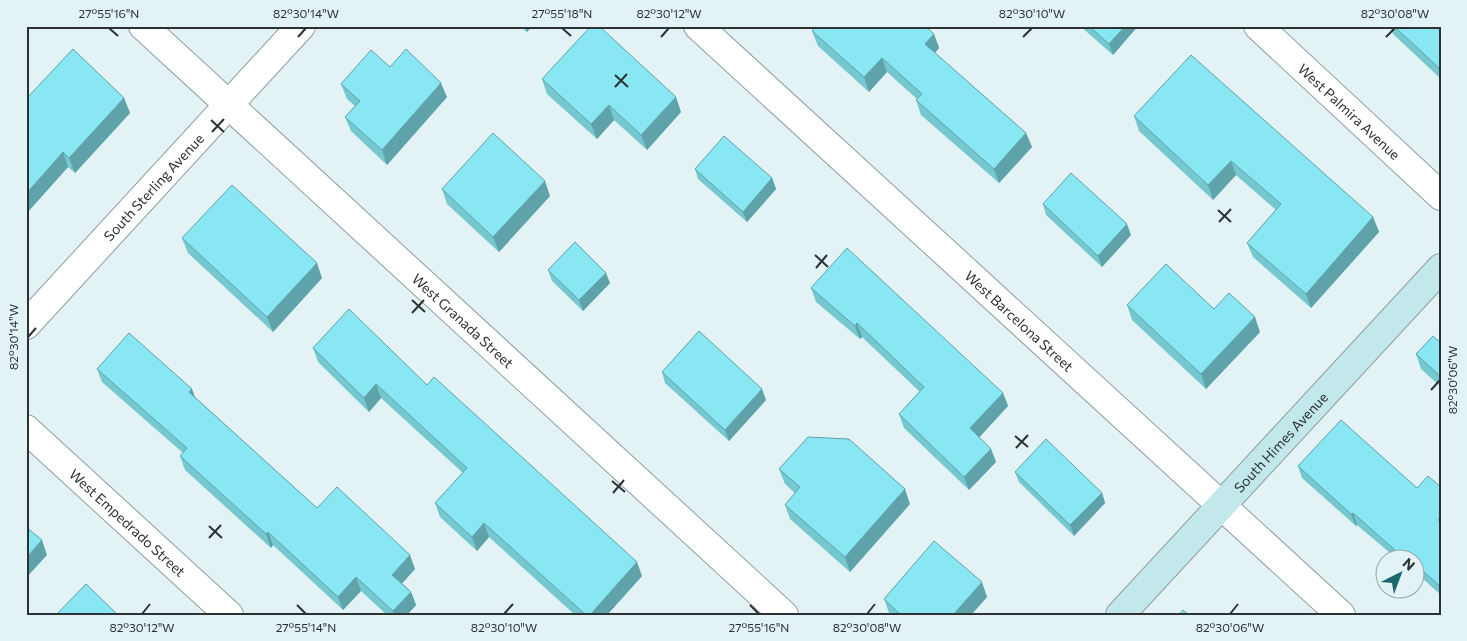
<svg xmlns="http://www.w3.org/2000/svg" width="1467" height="641" font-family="Commissioner,sans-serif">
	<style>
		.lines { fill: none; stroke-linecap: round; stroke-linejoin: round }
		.street-casing { stroke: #8f9ea0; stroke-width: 30 }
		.secondary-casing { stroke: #8f9ea0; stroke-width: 30 }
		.street { stroke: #fff; stroke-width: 28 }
		.secondary { stroke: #c3e8ec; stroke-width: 28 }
		.wall { fill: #75c7d0 }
		.shaded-wall { fill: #5fa2a9 }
		.building { fill: #88e7f2; stroke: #5fa2a9 }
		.ticks { fill: none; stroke: #2c3233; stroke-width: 2 }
		.labels { text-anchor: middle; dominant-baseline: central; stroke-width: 4.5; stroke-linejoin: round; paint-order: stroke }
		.street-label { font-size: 14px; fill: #2c3233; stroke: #e3f3f5 }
		.neatline { fill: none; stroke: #2c3233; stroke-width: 2 }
		.ticks-label { font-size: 12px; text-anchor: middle; fill: #2c3233 }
	</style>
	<rect width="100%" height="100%" fill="#e3f3f5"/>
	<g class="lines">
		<g class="street-casing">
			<g id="street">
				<path id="s1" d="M143,26L784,615"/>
				<path id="s2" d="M698,26L1341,615"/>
				<path id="s3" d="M1258,26L1441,196"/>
				<path id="s4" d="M26,325L301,26"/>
				<path id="s5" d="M26,429L229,615"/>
			</g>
		</g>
		<g class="secondary-casing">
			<g id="secondary">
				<path id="s6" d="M1120,615L1441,268"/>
			</g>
		</g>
		<use href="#street" class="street"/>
		<use href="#secondary" class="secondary"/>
	</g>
	<path class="wall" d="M521,26H532L527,32Z
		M1080,26H1138L1113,55Z
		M1390,26H1441V79L1393,34Z
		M812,31L934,34L939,48L935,53L1026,133L1032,147L999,183L921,115L916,100L917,99L887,72L869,92L818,46Z
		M390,67L447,97L387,165L351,131L345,117L355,106L347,99L341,84Z
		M542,79L681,112L647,150L614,120L597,139L547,94Z
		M124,98L130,113L75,173L68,167L26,214V99Z
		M1134,116L1373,217L1379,232L1311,308L1253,257L1247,243L1276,210L1236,175L1213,200L1139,131Z
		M695,169L772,178L776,189L747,222L698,179Z
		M442,189L550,196L499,252L447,204Z
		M1043,204L1131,235L1102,267L1046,215Z
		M182,238L322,278L273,332L188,253Z
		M548,270L610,283L583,311L552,281Z
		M811,288L1003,393L1008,406L979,437L991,449L996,462L969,490L904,428L899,414L920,392L862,337L860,339L816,302Z
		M1127,305L1260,332L1206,389L1132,320Z
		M1441,343V387L1421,369L1416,354Z
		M313,348L427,385L642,576L607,615H575L489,537L477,551L440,517L435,503L463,473L381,398L369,412L318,362Z
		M97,369L195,397L317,508L415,569L402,583L411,592L416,605L407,615H387L361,591L343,610L273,545L271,548L185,470L180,456L183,453L102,382Z
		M662,372L766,400L729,441L665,383Z
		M1298,466L1417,488L1441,487V595L1414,571V558H1396L1357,525L1356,526L1302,478Z
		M779,469L910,504L850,572L790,519L785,505L795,493L785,484Z
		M1015,472L1102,493L1105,503L1074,536L1019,482Z
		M987,597L971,615H891L889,613L884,599Z"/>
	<path class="shaded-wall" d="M525,26H532L527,32Z
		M1125,26H1138L1113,55L1109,44Z
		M934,34L939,48L930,59L925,44Z
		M882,58L887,72L869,92L864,77Z
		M441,83L447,97L387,165L382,150Z
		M676,97L681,112L647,150L641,135Z
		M124,98L130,113L75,173L69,158Z
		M609,105L614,120L597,139L591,124Z
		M1026,133L1032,147L999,183L994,169Z
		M63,152L68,167L26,214V194Z
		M1231,161L1236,175L1213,200L1208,185Z
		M772,178L776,189L747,222L743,212Z
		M545,181L550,196L499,252L493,237Z
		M1373,217L1379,232L1311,308L1306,294Z
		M1127,224L1131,235L1102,267L1098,256Z
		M317,263L322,278L273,332L267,317Z
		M606,273L610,283L583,311L579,300Z
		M1255,317L1260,332L1206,389L1201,374Z
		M857,323L862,337L860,339L855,326Z
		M376,384L381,398L369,412L364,398Z
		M192,389L197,402L189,392Z
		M762,389L766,400L729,441L725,430Z
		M1003,393L1008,406L975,442L970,428Z
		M991,449L996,462L969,490L964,477Z
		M905,489L910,504L850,572L845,557Z
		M1102,493L1105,503L1074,536L1070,525Z
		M1353,513L1357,525L1356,526L1351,514Z
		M484,523L489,537L477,551L472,537Z
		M268,532L273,545L271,548L266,534Z
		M42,540L47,555L26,578V558Z
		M410,555L415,569L398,588L392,575Z
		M637,562L642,576L607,615H590Z
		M356,577L361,591L343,610L338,597Z
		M982,582L987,597L971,615H953Z
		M411,592L416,605L407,615H394L393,611Z"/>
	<path class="building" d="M591,26H599L676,97L641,135L609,105L591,124L542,79Z
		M816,26H925L934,34L925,44L1026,133L994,169L916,100L922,94L882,58L864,77L812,31Z
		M1089,26H1125L1109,44Z
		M1394,26H1441V70Z
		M73,49L124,98L69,158L63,152L26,194V99Z
		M406,49L441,83L382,150L345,117L360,101L341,84L371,50L390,67Z
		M1191,55L1373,217L1306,294L1247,243L1281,204L1231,161L1208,185L1134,116Z
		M493,133L545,181L493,237L442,189Z
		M724,136L772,178L743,212L695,169Z
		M1071,173L1127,224L1098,256L1043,204Z
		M232,185L317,263L267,317L182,238Z
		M575,242L606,273L579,300L548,270Z
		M847,248L1003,393L970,428L991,449L964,477L899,414L924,387L857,323L855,326L811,288Z
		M1166,264L1214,309L1229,293L1255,317L1201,374L1127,305Z
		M349,309L427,385L434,377L637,562L590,615H586L484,523L472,537L435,503L467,468L376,384L364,398L313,348Z
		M699,331L762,389L725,430L662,372Z
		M129,333L192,389L189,392L317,508L337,487L410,555L392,575L411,592L393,611L356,577L338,597L268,532L266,534L180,456L187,448L97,369Z
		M1433,336L1441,343V377L1416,354Z
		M1341,420L1417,488L1428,476L1441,487V516L1438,520L1441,522V587L1414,563V558H1409L1406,556L1404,558L1353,513L1351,514L1298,466Z
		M808,437L849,439L905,489L845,557L785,505L800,487L779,469Z
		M1046,439L1102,493L1070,525L1015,472Z
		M26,527L42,540L26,558Z
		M934,541L982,582L953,615H901L884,599Z
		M86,584L118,615H56Z
		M1183,610L1189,615H1179Z"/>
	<path class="ticks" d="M109,28L118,36M562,28L571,36M298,37L306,28M661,37L669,28M1023,37L1032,28M1386,37L1395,28M615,75L628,87M615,87L627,74M211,120L224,132M212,132L224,119M1218,210L1231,222M1219,222L1231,209M815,255L828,267M816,268L827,255M412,300L425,312M412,313L424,300M28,337L36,328M1431,390L1440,380M1015,436L1028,447M1016,448L1028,435M612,481L625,492M613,493L624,480M209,526L222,538M209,538L221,525M297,605L306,614M750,605L759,614M142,614L150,604M504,614L513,604M867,614L875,604M1230,614L1238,604"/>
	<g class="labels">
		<g class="street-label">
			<text stroke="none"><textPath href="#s3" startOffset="125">West Palmira Avenue</textPath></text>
			<text stroke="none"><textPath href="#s4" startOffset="188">South Sterling Avenue</textPath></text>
			<text stroke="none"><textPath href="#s1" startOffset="435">West Granada Street</textPath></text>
			<text stroke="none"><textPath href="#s2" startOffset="436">West Barcelona Street</textPath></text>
			<text stroke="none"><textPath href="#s6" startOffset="236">South Himes Avenue</textPath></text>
			<text stroke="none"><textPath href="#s5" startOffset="138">West Empedrado Street</textPath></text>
		</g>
	</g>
	<rect width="1467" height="641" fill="none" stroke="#e3f3f5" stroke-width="55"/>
	<g transform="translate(1400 574) rotate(42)"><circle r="24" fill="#e3f3f5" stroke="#9aa6a7"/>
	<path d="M0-4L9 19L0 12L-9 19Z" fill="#1b676f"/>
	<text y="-8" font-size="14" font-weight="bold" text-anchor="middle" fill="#2c3233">N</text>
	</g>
	<rect x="28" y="28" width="1412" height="586" class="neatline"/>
	<g class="ticks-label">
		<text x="109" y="18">27°55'16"N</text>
		<text x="306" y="18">82°30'14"W</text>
		<text x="562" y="18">27°55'18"N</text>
		<text x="669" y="18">82°30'12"W</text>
		<text x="1032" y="18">82°30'10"W</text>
		<text x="1395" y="18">82°30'08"W</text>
		<text transform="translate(14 337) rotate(-90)" y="4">82°30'14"W</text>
		<text transform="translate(1453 380) rotate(-90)" y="4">82°30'06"W</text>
		<text x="142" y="632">82°30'12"W</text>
		<text x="306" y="632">27°55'14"N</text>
		<text x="504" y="632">82°30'10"W</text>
		<text x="759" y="632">27°55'16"N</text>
		<text x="867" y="632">82°30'08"W</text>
		<text x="1230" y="632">82°30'06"W</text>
	</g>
</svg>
